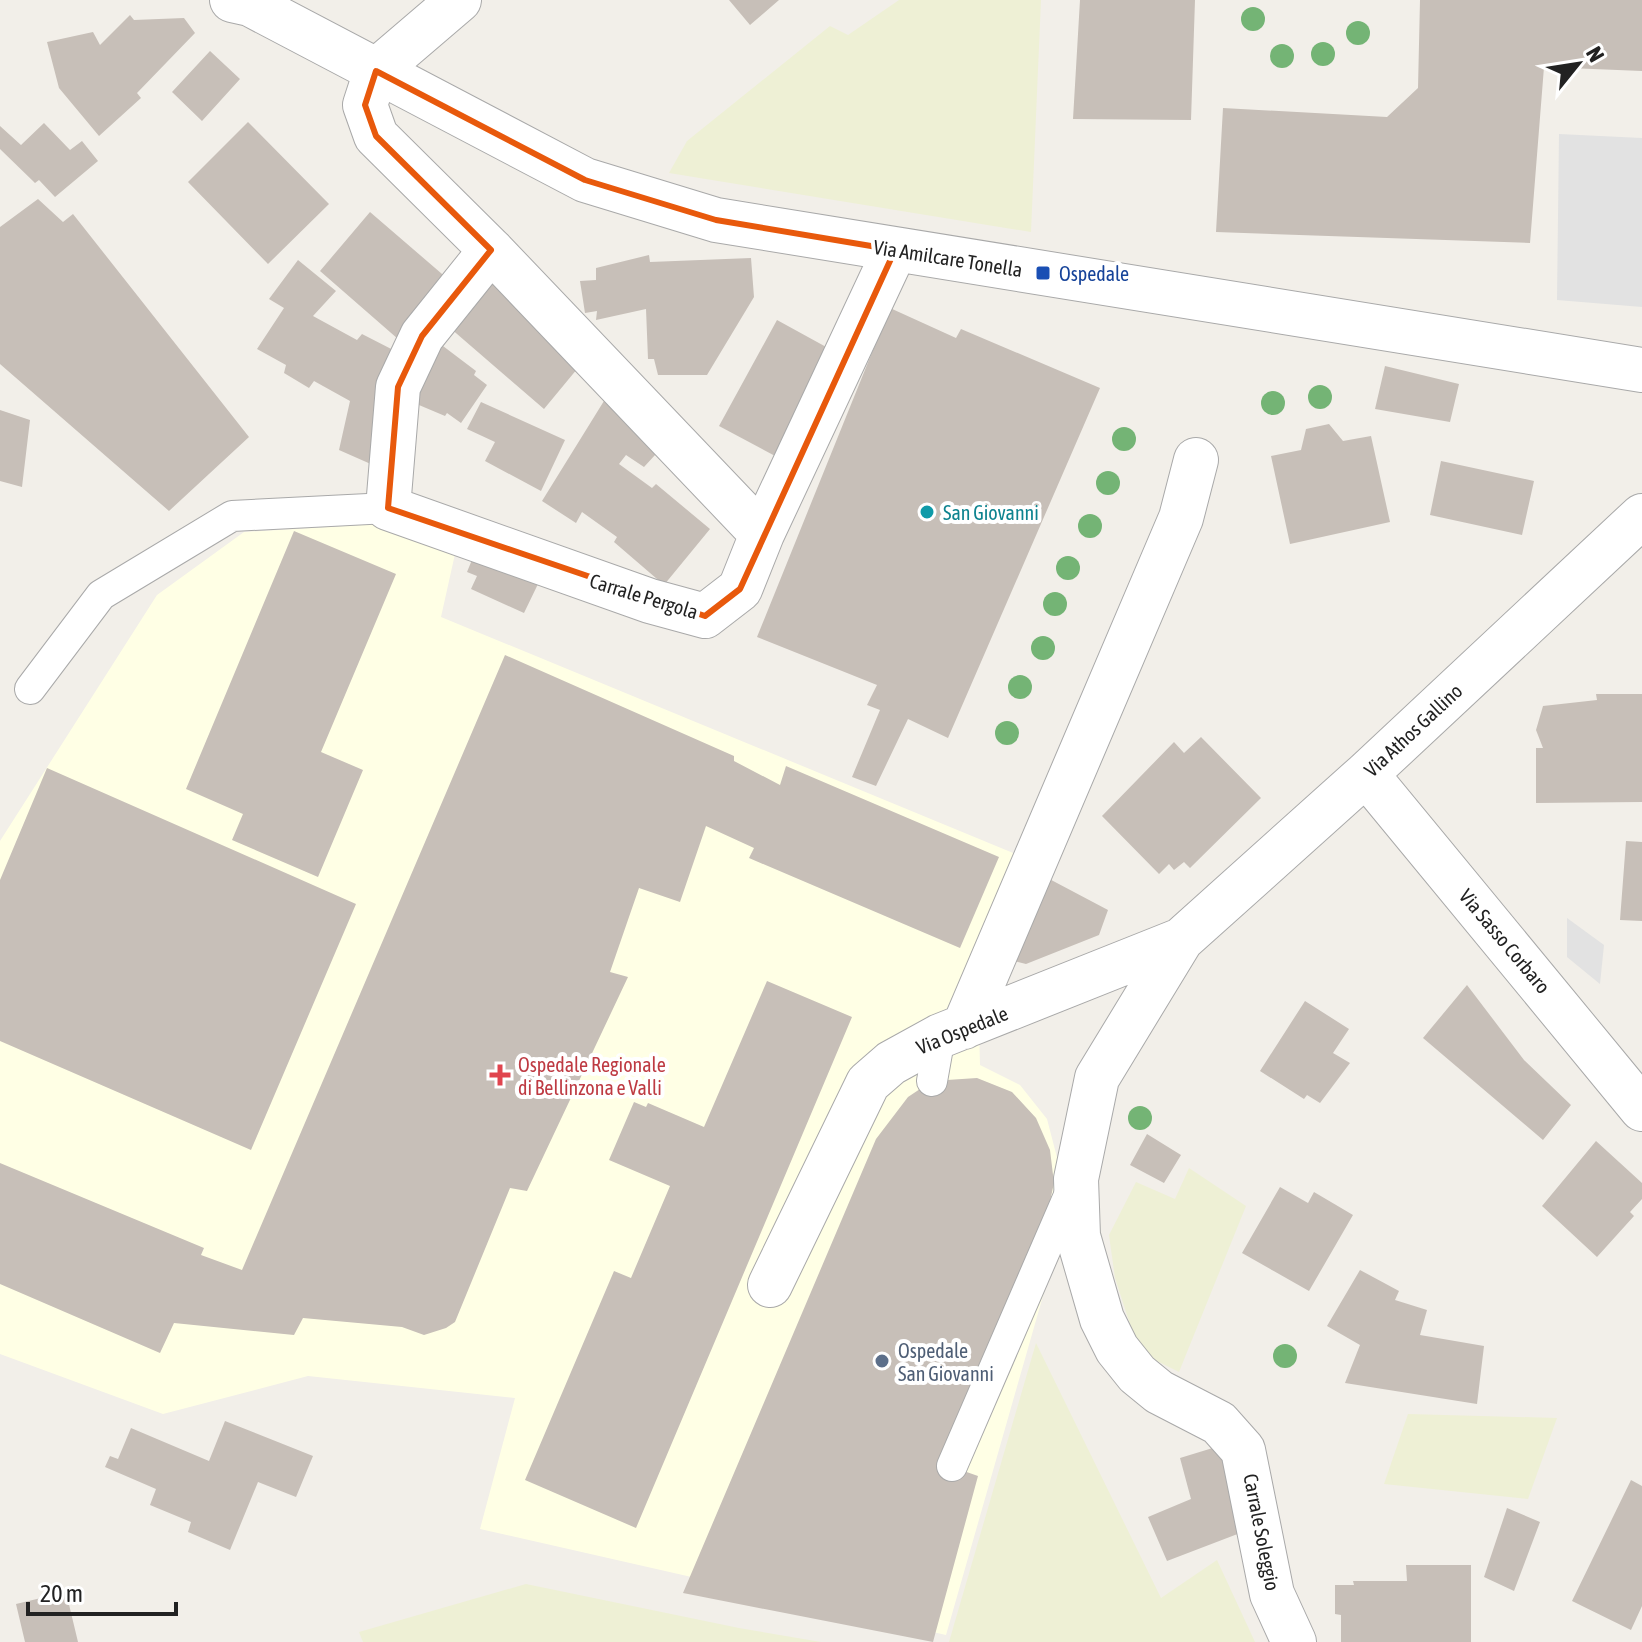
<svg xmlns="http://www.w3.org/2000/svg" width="1642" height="1642" font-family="'Asap Condensed',sans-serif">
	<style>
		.education { fill: #ffffe5 }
		.farmland { fill: #eef0d5 }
		.parking { fill: #e2e2e2 }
		.building { fill: #c7bfb8 }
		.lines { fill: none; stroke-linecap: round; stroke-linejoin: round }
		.lane-casing { stroke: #a9a9a9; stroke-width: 32 }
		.street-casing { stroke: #a9a9a9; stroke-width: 46 }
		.lane { stroke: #fff; stroke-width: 30 }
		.street { stroke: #fff; stroke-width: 44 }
		.tree { fill: #74b475 }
		.marked { fill: none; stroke: #e8590c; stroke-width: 6; stroke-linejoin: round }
		.transit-dot { fill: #1a4fb4; stroke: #fff; stroke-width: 3 }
		.culture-dot { fill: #0f9aa8; stroke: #fff; stroke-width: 3 }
		.health-dot { fill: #e0444e; stroke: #fff; stroke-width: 3 }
		.service-dot { fill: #5c6f8a; stroke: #fff; stroke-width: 3 }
		.labels { text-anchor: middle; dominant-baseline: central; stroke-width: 8; stroke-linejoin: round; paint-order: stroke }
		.street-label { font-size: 20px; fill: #222; stroke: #fff }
		.transit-label { font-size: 20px; fill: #164399; stroke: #fff; text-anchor: start }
		.culture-label { font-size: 20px; fill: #0d838f; stroke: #fff; text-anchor: start }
		.health-label { font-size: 20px; fill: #be3a42; stroke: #fff; text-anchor: start }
		.service-label { font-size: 20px; fill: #4e5e75; stroke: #fff; text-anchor: start }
	</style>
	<rect width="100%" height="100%" fill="#f2efe9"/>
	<path class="education" d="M395,523L457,545L441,617L1028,859L978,990L980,1065L1020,1085L1047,1119L1060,1169L1063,1226L946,1635L480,1529L515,1398L308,1376L163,1414L0,1354V841L157,595L244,532Z"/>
	<path class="farmland" d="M899,0H1041L1031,232L669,173L687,141L830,26L848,35Z
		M1189,1168L1246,1206L1179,1372L1139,1352L1115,1278L1109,1235L1136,1182L1175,1199Z
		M1036,1343L1161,1598L1217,1560L1255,1642H949Z
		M1408,1414L1557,1418L1528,1499L1384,1484Z
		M526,1584L739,1628L821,1642H363L359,1632Z"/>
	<path class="parking" d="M1559,134L1642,138V307L1557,300Z
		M1567,918L1604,945L1600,984L1567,957Z"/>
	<path class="building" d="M729,0H779L750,25Z
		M1080,0H1195L1191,120L1073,119Z
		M1420,0H1642V71L1544,67L1530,243L1216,232L1223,108L1387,117L1418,88Z
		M130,15L134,20L184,18L195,33L137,93L141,98L99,136L59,88L47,42L93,32L100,45Z
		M210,51L240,79L202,121L172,92Z
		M248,122L329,204L268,264L188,182Z
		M44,123L70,150L82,141L98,161L55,197L39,180L35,183L0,149V126L21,145Z
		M38,199L63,222L73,214L249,437L169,511L0,364V227Z
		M370,212L449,280L398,339L320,271Z
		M649,255L650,262L751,258L754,297L707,375H658L654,359H648L646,309L596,320L597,311L585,313L580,281L596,280V268Z
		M298,260L336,291L313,316L357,340L362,334L401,354L373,465L339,450L350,401L314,381L309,388L284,373L286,365L257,349L284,308L269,299Z
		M483,271L587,357L544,409L442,321Z
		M890,308L956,338L961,329L1100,388L948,738L908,719L876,786L852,777L880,710L867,705L877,685L757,637Z
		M777,320L828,348L777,457L719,426Z
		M439,343L476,371L474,375L487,385L461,423L447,413L445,416L400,397Z
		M1385,366L1459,384L1450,422L1375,409Z
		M612,388L667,442L644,467L626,455L619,464L652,488L656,484L710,529L664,585L614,542L617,537L582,512L576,523L542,501Z
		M481,402L565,440L541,491L485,461L495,442L467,429Z
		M0,410L30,420L22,487L0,481Z
		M1329,424L1343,441L1371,436L1390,522L1290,544L1271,456L1301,450L1306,429Z
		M1441,461L1534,481L1522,535L1430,515Z
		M294,531L396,574L321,752L363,770L318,877L232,840L243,814L186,789Z
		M474,555L538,584L524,613L471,589L477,576L467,572Z
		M505,655L734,756V761L780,785L786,766L999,857L960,948L749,858L754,848L706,826L680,902L639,888L610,972L628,977L527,1191L510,1188L455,1322L446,1328L424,1335L402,1327L303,1318L294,1335L174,1323L160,1353L0,1284V1163L204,1248L201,1255L242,1270Z
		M1596,694H1642V802L1536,803V748H1543L1536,730L1543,706L1597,700Z
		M1201,737L1261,798L1190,868L1184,862L1174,870L1169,864L1159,874L1102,816L1174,742L1184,753Z
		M47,768L356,904L251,1150L0,1041V880Z
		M1626,841L1642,842V921L1620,920Z
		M1038,873L1108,910L1099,935L1026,964L1002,958Z
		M767,981L852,1017L636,1528L525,1480L614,1271L631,1278L670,1186L609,1160L634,1102L646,1107L648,1103L704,1127Z
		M1467,985L1524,1060L1571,1105L1543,1140L1423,1038Z
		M1305,1001L1349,1029L1333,1053L1350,1063L1320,1103L1307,1095L1304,1099L1260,1071Z
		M977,1078L1012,1092L1036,1118L1050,1150L1054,1183L1049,1206L938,1462L978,1476L933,1642L683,1593L876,1139L908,1097L932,1081Z
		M1147,1134L1181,1155L1164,1183L1130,1165Z
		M1596,1141L1642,1183V1199L1630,1212L1634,1216L1597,1257L1542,1206Z
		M1280,1187L1308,1203L1314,1192L1353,1215L1309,1291L1242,1253Z
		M1360,1270L1399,1291L1395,1300L1427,1310L1420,1335L1484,1346L1477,1404L1345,1383L1360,1345L1327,1326Z
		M225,1421L313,1456L296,1497L258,1482L230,1550L188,1532L191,1522L150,1505L156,1489L105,1467L110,1456L118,1459L131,1428L209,1461Z
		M1229,1443L1248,1530L1167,1561L1148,1517L1191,1499L1180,1458Z
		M1631,1480L1642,1486V1606L1631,1630L1572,1601Z
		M1507,1508L1540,1522L1514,1591L1484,1577Z
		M1406,1565H1471V1642H1341V1615L1335,1614V1585H1354L1353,1581H1407Z
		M66,1592L78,1642H25L16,1604Z"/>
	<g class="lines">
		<g class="lane-casing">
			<path id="lane" d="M30,689L101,595L232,516L388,508
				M932,1081L940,1036
				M952,1466L1070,1193"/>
		</g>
		<g class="street-casing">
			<path id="street" d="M232,0L250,4L585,180L716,220L1642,370
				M376,71L365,105L376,136L491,250L762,534
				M376,71L459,0
				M491,250L422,336L398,387L388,508L650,601L705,616L740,589L762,534L895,250
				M1366,774L1642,1109
				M964,1027L1181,518L1196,460
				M770,1285L868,1083L891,1063L940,1036L1181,940
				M1294,1642L1272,1594L1243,1450L1219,1423L1159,1392L1137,1374L1117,1349L1102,1319L1078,1236L1076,1179L1097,1078L1181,940L1366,774L1642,516"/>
		</g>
		<use href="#lane" class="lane"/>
		<use href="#street" class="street"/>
	</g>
	<g class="tree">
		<circle cx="1253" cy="19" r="12"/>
		<circle cx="1358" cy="33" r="12"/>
		<circle cx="1323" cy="54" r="12"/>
		<circle cx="1282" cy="56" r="12"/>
		<circle cx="1320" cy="397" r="12"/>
		<circle cx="1273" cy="403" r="12"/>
		<circle cx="1124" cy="439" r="12"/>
		<circle cx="1108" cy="483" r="12"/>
		<circle cx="1090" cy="526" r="12"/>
		<circle cx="1068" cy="568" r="12"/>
		<circle cx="1055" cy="604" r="12"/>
		<circle cx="1043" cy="648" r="12"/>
		<circle cx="1020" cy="687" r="12"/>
		<circle cx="1007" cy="733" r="12"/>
		<circle cx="1140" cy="1118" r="12"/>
		<circle cx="1285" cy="1356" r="12"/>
	</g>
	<path class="marked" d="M376,71L585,180L716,220L895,250L740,589L705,616L388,508L398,387L422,336L491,250L376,136L365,105Z"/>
	<rect class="transit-dot" x="1035" y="265" width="16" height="16" rx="4"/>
	<circle class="culture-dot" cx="927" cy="512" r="8"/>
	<path class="health-dot" d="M496 1063h8v8h8v8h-8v8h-8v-8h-8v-8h8z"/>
	<circle class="service-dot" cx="882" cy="1361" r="8"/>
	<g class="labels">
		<g class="street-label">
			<text transform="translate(948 258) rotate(9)">Via Amilcare Tonella</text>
			<text transform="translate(644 596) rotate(17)">Carrale Pergola</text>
			<text transform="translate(1413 730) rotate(-43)">Via Athos Gallino</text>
			<text transform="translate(1505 941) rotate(50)">Via Sasso Corbaro</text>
			<text transform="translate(962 1030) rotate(-22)">Via Ospedale</text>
			<text transform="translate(1262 1532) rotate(79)">Carrale Soleggio</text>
		</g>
		<g class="transit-label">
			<text x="1059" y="273">Ospedale</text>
		</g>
		<g class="culture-label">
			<text x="943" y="512">San Giovanni</text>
		</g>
		<g class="health-label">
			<text x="518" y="1064">Ospedale Regionale<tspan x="518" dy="23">di Bellinzona e Valli</tspan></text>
		</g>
		<g class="service-label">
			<text x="898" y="1350">Ospedale<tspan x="898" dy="23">San Giovanni</tspan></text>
		</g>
	</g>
	<g transform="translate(1578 64) rotate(60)" stroke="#ffffff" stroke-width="6" paint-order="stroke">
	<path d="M0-6L14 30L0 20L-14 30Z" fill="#222222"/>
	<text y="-12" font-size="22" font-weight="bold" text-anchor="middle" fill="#222222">N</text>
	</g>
	<path d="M28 1602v12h148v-12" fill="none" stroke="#222222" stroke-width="4"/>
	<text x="40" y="1602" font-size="24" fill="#222222" stroke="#ffffff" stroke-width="6" paint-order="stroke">20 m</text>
</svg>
